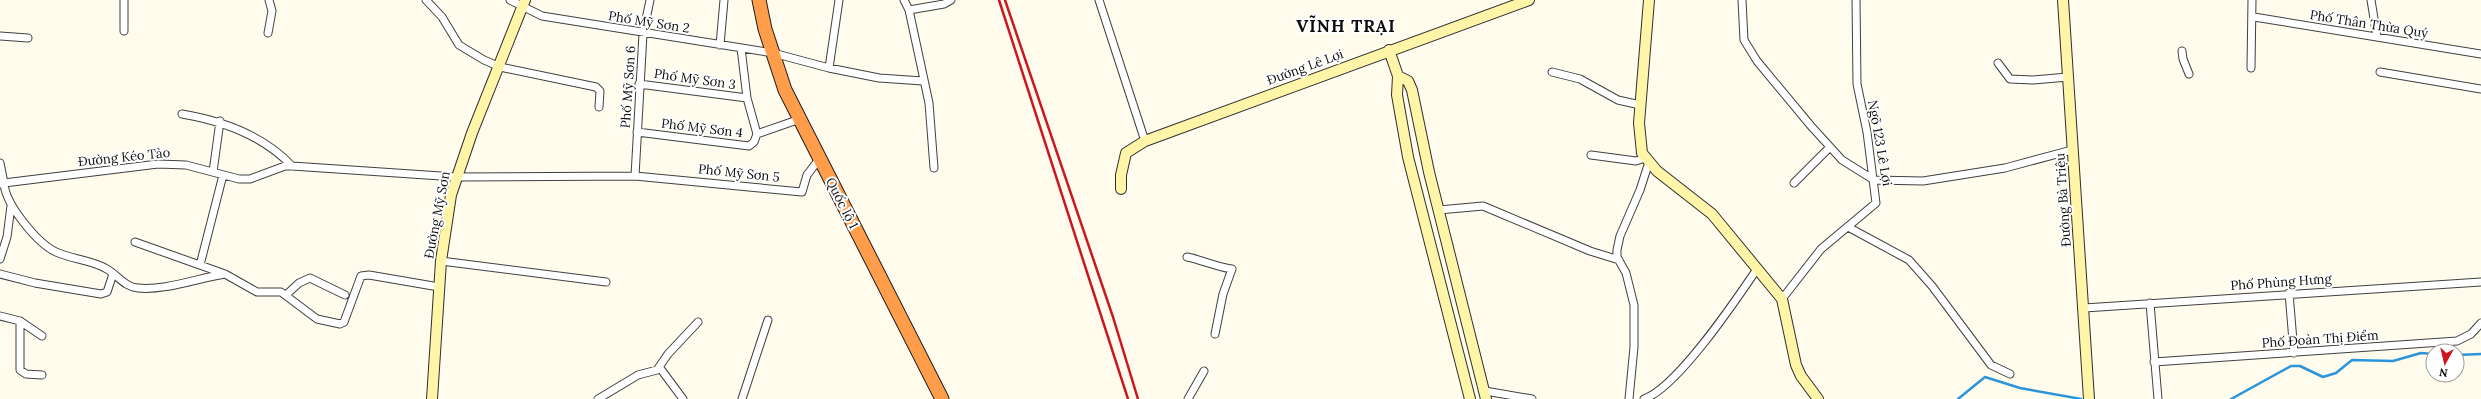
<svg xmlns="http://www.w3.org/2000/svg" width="2481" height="399" font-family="Lora,serif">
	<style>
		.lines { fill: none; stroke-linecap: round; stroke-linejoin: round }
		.stream { stroke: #2b95db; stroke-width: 2.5 }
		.street-casing { stroke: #404040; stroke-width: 9 }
		.secondary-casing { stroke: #2f2f2f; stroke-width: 12 }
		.highway-casing { stroke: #1e1e1e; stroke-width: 15 }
		.street { stroke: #fff; stroke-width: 7 }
		.secondary { stroke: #fff5a8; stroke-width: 10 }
		.highway { stroke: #ff9d4b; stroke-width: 13 }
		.rail { stroke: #cb1720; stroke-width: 2.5 }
		.labels { text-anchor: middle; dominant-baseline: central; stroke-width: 4; stroke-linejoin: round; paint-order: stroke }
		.street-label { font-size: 13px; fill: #0d0d0d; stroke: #fff }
		.district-label { font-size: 17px; font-weight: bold; letter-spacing: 1px; fill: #0d0d0d; stroke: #fff }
	</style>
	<rect width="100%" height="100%" fill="#fffbed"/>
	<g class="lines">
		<path class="stream" d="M2457,355L2481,354
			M1958,399L1985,377L2020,388L2081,399
			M2231,399L2291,366H2300L2323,377L2336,373L2352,360L2393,361L2421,353L2433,354"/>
		<g class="street-casing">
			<path id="street" d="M426,0L442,17L459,45L484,60L500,67L596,87L600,91L599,107
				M510,0L542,16L773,53L829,68L879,78L923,81
				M904,0L909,10L929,103L934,168
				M1099,0L1145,141
				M1742,0L1744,40L1757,61L1811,126L1842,160L1874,180L1923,181L2005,168L2072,150
				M2371,0L2377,37
				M909,10L944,4L951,0
				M2254,17L2481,54
				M124,31V0
				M268,33L272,11L269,0
				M0,36L28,38
				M720,45L724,0
				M741,48L747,98L757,134
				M2182,51L2183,59L2189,74
				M1998,63L2010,79L2033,80L2068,77
				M829,68L839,0
				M2251,68L2252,0
				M1552,72L1580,79L1618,100L1640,105
				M2380,72L2481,89
				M639,84L747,98
				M182,114C223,121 263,135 292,166
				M637,132L749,146L754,142L757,134
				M757,134L800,119
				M1591,155L1636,161L1645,158
				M0,163L4,183L158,164L186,165L239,179H250L285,166H292L456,177L635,176L802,192L807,175L820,158
				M213,172L220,121
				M635,176L643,34L650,0
				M1794,183L1830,147
				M1,184L4,183C5,204 37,243 56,252C71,259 90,260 105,268C117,274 124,287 138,288C164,291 198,278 225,274
				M1439,210L1483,206L1590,251L1619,260
				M1848,227L1909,260L1932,286L1991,365L2010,374
				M135,242L225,274L257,292H281L317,319L340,324L344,322L361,276L369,275L439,287
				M1187,257C1203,260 1216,267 1232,269L1223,294L1215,334
				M0,259L7,237L11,206
				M441,261L606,282
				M200,265L223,175
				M0,274L35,283L101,294L107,292L113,274
				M2289,293L2294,353
				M286,295L299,283L310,278L345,295
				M1782,299L1821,249L1876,203L1867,132L1857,84L1856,0
				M2150,303L2158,399
				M2084,308L2481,282
				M0,316L20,321L42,336
				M20,321V370L26,374L42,375
				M2154,362L2457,341L2471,334L2481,323
				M660,368L683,399
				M1485,391L1532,399
				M598,399L638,375L657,370L668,354L698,322
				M742,399L768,320
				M1188,399L1204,371
				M1629,399L1634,347V305L1626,273L1617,257V250L1620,236L1640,190L1649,162
				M1644,399C1677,388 1736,300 1757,269"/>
		</g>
		<g class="secondary-casing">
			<path id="secondary" d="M1649,0L1639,123L1642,153L1657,171L1712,214L1782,299L1796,365L1801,376L1818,399
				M2063,0L2089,399
				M1389,50L1398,76L1397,95L1408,157L1470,399
				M1398,76L1408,81L1412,90L1429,172L1486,399
				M1121,189V175L1126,153L1145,141L1529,0
				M432,399L441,261L451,195L472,133L525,0"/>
		</g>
		<g class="highway-casing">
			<path id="highway" d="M759,0L765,29L785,90L942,399"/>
		</g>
		<use href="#street" class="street"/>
		<use href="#secondary" class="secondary"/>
		<use href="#highway" class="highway"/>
		<path class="rail" d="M999,0L1128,399
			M1005,0L1113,317L1138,399"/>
	</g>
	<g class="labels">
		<g class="street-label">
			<text transform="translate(649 22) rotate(9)">Phố Mỹ Sơn 2</text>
			<text transform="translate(2369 24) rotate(9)">Phố Thân Thừa Quý</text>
			<text transform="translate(1305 67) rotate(-20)">Đường Lê Lợi</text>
			<text transform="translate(695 79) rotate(8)">Phố Mỹ Sơn 3</text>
			<text transform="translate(628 87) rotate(-86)">Phố Mỹ Sơn 6</text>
			<text transform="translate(702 128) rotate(7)">Phố Mỹ Sơn 4</text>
			<text transform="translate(1880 143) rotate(80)">Ngõ 123 Lê Lợi</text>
			<text transform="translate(124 157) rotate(-6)">Đường Kéo Tào</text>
			<text transform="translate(739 173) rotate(6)">Phố Mỹ Sơn 5</text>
			<text transform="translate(2063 200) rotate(-94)">Đường Bà Triệu</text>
			<text transform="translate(842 203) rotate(63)">Quốc lộ 1</text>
			<text transform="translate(437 215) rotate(-79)">Đường Mỹ Sơn</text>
			<text transform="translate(2281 282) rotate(-4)">Phố Phùng Hưng</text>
			<text transform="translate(2320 339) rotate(-4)">Phố Đoàn Thị Điểm</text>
		</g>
		<g class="district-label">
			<text x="1346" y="26">VĨNH TRẠI</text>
		</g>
	</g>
	<g transform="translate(2445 363) rotate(188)"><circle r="19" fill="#ffffff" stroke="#9e9e9e"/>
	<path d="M0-3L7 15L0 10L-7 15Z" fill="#cb1720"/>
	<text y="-6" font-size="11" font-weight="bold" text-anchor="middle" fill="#0d0d0d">N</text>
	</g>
</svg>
